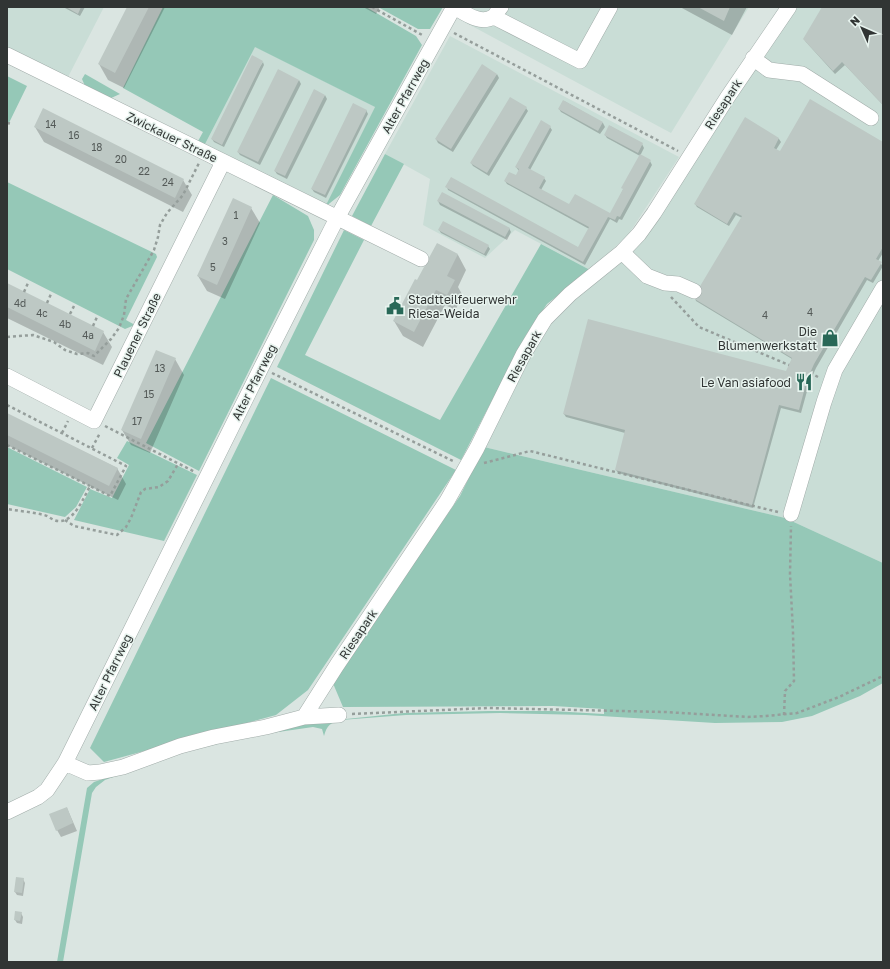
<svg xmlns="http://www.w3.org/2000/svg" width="890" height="969" font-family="'Golos Text',sans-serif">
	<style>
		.built { fill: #c9ddd6 }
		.green { fill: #95c8b7 }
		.shadow { fill: #0003 }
		.building { fill: #bdc8c4 }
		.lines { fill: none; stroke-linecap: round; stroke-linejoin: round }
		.minor-casing { stroke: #a1aca9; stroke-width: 16 }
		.path { stroke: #959e9b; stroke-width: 2.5; stroke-dasharray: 3 3; stroke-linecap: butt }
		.minor { stroke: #fff; stroke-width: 15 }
		.labels { text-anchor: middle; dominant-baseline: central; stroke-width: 3; stroke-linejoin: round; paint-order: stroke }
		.number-label { font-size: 10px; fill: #545a58 }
		.street-label { font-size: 12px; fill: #313534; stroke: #e7f3ee }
		.poi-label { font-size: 12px; fill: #313534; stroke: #e7f3ee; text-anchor: end }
	</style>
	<rect width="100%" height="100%" fill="#dae5e1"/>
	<path class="built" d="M7,7H104L67,79L7,47Z
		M463,7H749L671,133L457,18Z
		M795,7H883V563L785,518L484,447L506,400L550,322L568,304L619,263Z
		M450,36L679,157L628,235L590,270L515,230L485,258L423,225L430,179L385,154Z
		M255,46L375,107L325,207L204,146Z"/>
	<path class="green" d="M163,7H366L416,36L422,45L340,195L325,207L375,107L255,47L204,146L197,143L203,132L123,88Z
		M378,7H443L430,29H418Z
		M85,74L120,94L109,99L85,86L82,79Z
		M7,76L27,86L7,127Z
		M385,154L404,164L371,226L352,216Z
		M7,182L156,254L157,257L126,320L135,325L125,329L7,269Z
		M273,195L308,216L314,230V240L199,471L146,443Z
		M344,230L364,240L305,355L440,420L541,244L590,270L547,304L526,335L461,460L277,367Z
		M271,378L456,470L308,690L276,715L104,762L90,748Z
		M127,441L197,475L164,541L74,520L90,489L112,498L129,465L117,458Z
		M7,447L87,487L76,507L65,517L7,504Z
		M484,447L785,518L883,563V683L860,696L812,716L782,722L715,723L585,715L500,713L406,715L341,720C330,723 327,725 324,736L322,729L313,727L250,736L201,748L198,746L288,725L404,713L489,711H552L604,714V709L553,706L343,707L332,681L460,496Z
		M180,752L178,754L105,780L96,787L92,793L63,962H57L87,788L94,782Z"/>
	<path class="shadow" d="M63,7H85L80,16Z
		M128,7H165L124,88L108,80L99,64Z
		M363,7H380L376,14Z
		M680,7H747L732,35Z
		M823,7H883V105L845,65L835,74L806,42L804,39Z
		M263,62L264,65L224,147L214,142L212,139Z
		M497,74L499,78L453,152L438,143L436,139Z
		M299,80L301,84L260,165L240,155L238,152Z
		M325,95L327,99L287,179L277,174L275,171Z
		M564,101L603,123L605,127L600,134L561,112L559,109Z
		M526,108L528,111L489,176L473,166L471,163Z
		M366,110L368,114L326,198L314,192L312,189Z
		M745,119L779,139L781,142L776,150L780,152L883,143V253L878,261L883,266L873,283L867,280L816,368L809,384L801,413L781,408L753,508L618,473L616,470L625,433L566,417L564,414L787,372L792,359L696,301L695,298L742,218L736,215L729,226L697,207L695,204Z
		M610,126L642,144L644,148L640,156L650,161L652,165L622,220L619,219L617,223L610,219L585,265L448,190L447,187L579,248L589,229L507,184L505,181L516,176L519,171L516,167L550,127L552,130L530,170L544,178L546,181L541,190L570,206L611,214L640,156L607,138L605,135Z
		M35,127L183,180L192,195L183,212L44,142Z
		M438,201L509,228L511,232L507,240L440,205Z
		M251,208L260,223L225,299L207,291L198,276Z
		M439,230L488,246L490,249L486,256L441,233Z
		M438,244L458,255L466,270L458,287L463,296L455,310L445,305L423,347L403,336L394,321L418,282Z
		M7,284L103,332L112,347L103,365L7,318Z
		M175,359L184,375L150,453L131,445L122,430Z
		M7,414L117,468L126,484L118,500L7,445Z
		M67,808L77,831L61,837L57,830Z
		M23,879L25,883L23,896L17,895L15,892Z
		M21,913L23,917L22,924L17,923L15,920Z"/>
	<path class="building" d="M66,7H81L78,14Z
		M127,7H149L115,73L98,64Z
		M698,7H730L724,21Z
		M822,7H883V105L842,62L833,71L803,39Z
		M252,55L263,61L222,145L211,139Z
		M482,64L497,74L451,149L435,139Z
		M278,69L299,80L258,162L237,152Z
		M314,89L325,95L285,176L274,171Z
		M510,97L527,107L487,173L470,163Z
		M810,99L883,142V247L876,259L882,262L871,280L865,277L814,364L807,380L799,410L779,405L752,505L615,470L625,430L563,414L588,319L786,371L792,358L693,298L742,216L734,212L727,224L694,204L745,117L779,138L774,148L780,151Z
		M563,100L603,122L598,131L558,109Z
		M353,103L367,110L325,195L311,189Z
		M43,108L184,179L175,198L34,127Z
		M541,120L551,126L528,168L545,177L539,188L569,204L575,194L610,213L623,189L621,188L640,154L651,160L620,217L617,216L615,220L608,217L583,262L445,187L451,177L578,247L589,227L504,181L509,172L516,175L519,169L515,167Z
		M609,125L643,143L638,153L604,135Z
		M442,192L510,228L505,237L437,201Z
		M233,198L252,207L217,285L197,276Z
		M443,221L489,245L484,254L438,230Z
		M437,243L458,254L447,276L455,280L447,295L436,290L414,332L393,321L415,279L417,280Z
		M7,283L104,331L95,351L7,307Z
		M156,350L176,358L141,439L121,430Z
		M7,413L118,468L109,486L7,435Z
		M67,807L73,823L56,831L49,814Z
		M16,877L24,878L22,893L14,892Z
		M15,911L22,912L20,921L14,920Z"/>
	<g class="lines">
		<g class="minor-casing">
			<path id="minor" d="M454,7C465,13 480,25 493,17C496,15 498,10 501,7
				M494,17L580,61L610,7
				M7,55L421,259
				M753,58L769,70L802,74L871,118
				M622,252L647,276L665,283L678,284L694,291
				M7,376L94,421L223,162
				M791,514L824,402L835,370L883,288
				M304,717L337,665L447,501L477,448L523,355L545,319L570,294L622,252L639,234L654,213L727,98L789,7
				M65,763L88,773L100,772L123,767L180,746L214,737L266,727L304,717L339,715
				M7,812L38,797L47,790L65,763L261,368L337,218L454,7"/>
		</g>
		<path class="path" d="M372,7L424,36
			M454,33L678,151
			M7,123L12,124
			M24,292L28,283
			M671,297L699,327L789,365
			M47,303L51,294
			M70,314L74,306
			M93,326L97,317
			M7,337L33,335L54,342L65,350L77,354L88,353L94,356L111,339L119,328L124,315L126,299L154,250L158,237L160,225L167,213L183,195L199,163
			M272,373L455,462
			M810,373L818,377
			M7,405L126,466L110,496L90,486C84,497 74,523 58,521C53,521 49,516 44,515C32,512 19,511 7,509
			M105,426L195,472
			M62,433L68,421
			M7,445L90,486
			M92,448L100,433
			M484,463L530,451L778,512
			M65,520L74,526L117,535L126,527L131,518L141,492L145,489L159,487L168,481L178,464
			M352,714L488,708L665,712L748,717L766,716L797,713L839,697L883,676
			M784,715L785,691L794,681L793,632L790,574L791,526"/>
		<use href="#minor" class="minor"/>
	</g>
	<defs>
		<g id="civic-bare" transform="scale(1.38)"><path d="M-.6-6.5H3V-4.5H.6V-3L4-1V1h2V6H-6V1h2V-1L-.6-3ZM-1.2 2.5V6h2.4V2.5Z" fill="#286857" stroke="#e7f3ee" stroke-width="2.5" paint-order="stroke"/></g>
		<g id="shop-bare" transform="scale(1.38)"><path d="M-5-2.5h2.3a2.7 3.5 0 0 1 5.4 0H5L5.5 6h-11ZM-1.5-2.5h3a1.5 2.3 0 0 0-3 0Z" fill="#286857" stroke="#e7f3ee" stroke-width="2.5" paint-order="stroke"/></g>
		<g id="restaurant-bare" transform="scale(1.38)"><path d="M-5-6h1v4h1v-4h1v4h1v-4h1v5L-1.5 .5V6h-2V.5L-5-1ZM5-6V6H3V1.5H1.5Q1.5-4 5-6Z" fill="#286857" stroke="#e7f3ee" stroke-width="2.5" paint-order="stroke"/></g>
	</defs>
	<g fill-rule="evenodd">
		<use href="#civic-bare" x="395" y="306"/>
		<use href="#shop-bare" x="830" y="338"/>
		<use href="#restaurant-bare" x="804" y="382"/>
	</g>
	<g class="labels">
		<g class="number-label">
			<text x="51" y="124">14</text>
			<text x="74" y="135">16</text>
			<text x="97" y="147">18</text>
			<text x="121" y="159">20</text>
			<text x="144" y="171">22</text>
			<text x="168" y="182">24</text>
			<text x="236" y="215">1</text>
			<text x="225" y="241">3</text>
			<text x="213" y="267">5</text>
			<text x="20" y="303">4d</text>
			<text x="810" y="312">4</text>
			<text x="42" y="313">4c</text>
			<text x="765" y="315">4</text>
			<text x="65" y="324">4b</text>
			<text x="88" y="335">4a</text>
			<text x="160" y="368">13</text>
			<text x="149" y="394">15</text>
			<text x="137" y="421">17</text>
		</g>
		<g class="street-label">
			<text transform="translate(405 96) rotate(-61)">Alter Pfarrweg</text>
			<text transform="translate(723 104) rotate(-57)">Riesapark</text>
			<text transform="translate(172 137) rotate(26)">Zwickauer Straße</text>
			<text transform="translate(137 335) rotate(-64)">Plauener Straße</text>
			<text transform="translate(524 356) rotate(-61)">Riesapark</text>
			<text transform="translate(254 382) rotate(-63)">Alter Pfarrweg</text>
			<text transform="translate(358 634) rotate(-56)">Riesapark</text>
			<text transform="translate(110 672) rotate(-64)">Alter Pfarrweg</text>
		</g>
		<g class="poi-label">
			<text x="408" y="299" text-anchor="start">Stadtteilfeuerwehr<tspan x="408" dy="14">Riesa-Weida</tspan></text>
			<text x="817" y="331">Die<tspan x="817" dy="14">Blumenwerkstatt</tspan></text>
			<text x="791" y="382">Le Van asiafood</text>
		</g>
	</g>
	<rect width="890" height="969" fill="none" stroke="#313534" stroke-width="16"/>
	<g transform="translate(862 28) rotate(315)" stroke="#e7f3ee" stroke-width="3" paint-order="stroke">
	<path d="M0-3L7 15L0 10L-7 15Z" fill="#313534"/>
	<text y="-6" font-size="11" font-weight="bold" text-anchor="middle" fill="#313534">N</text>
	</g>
</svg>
